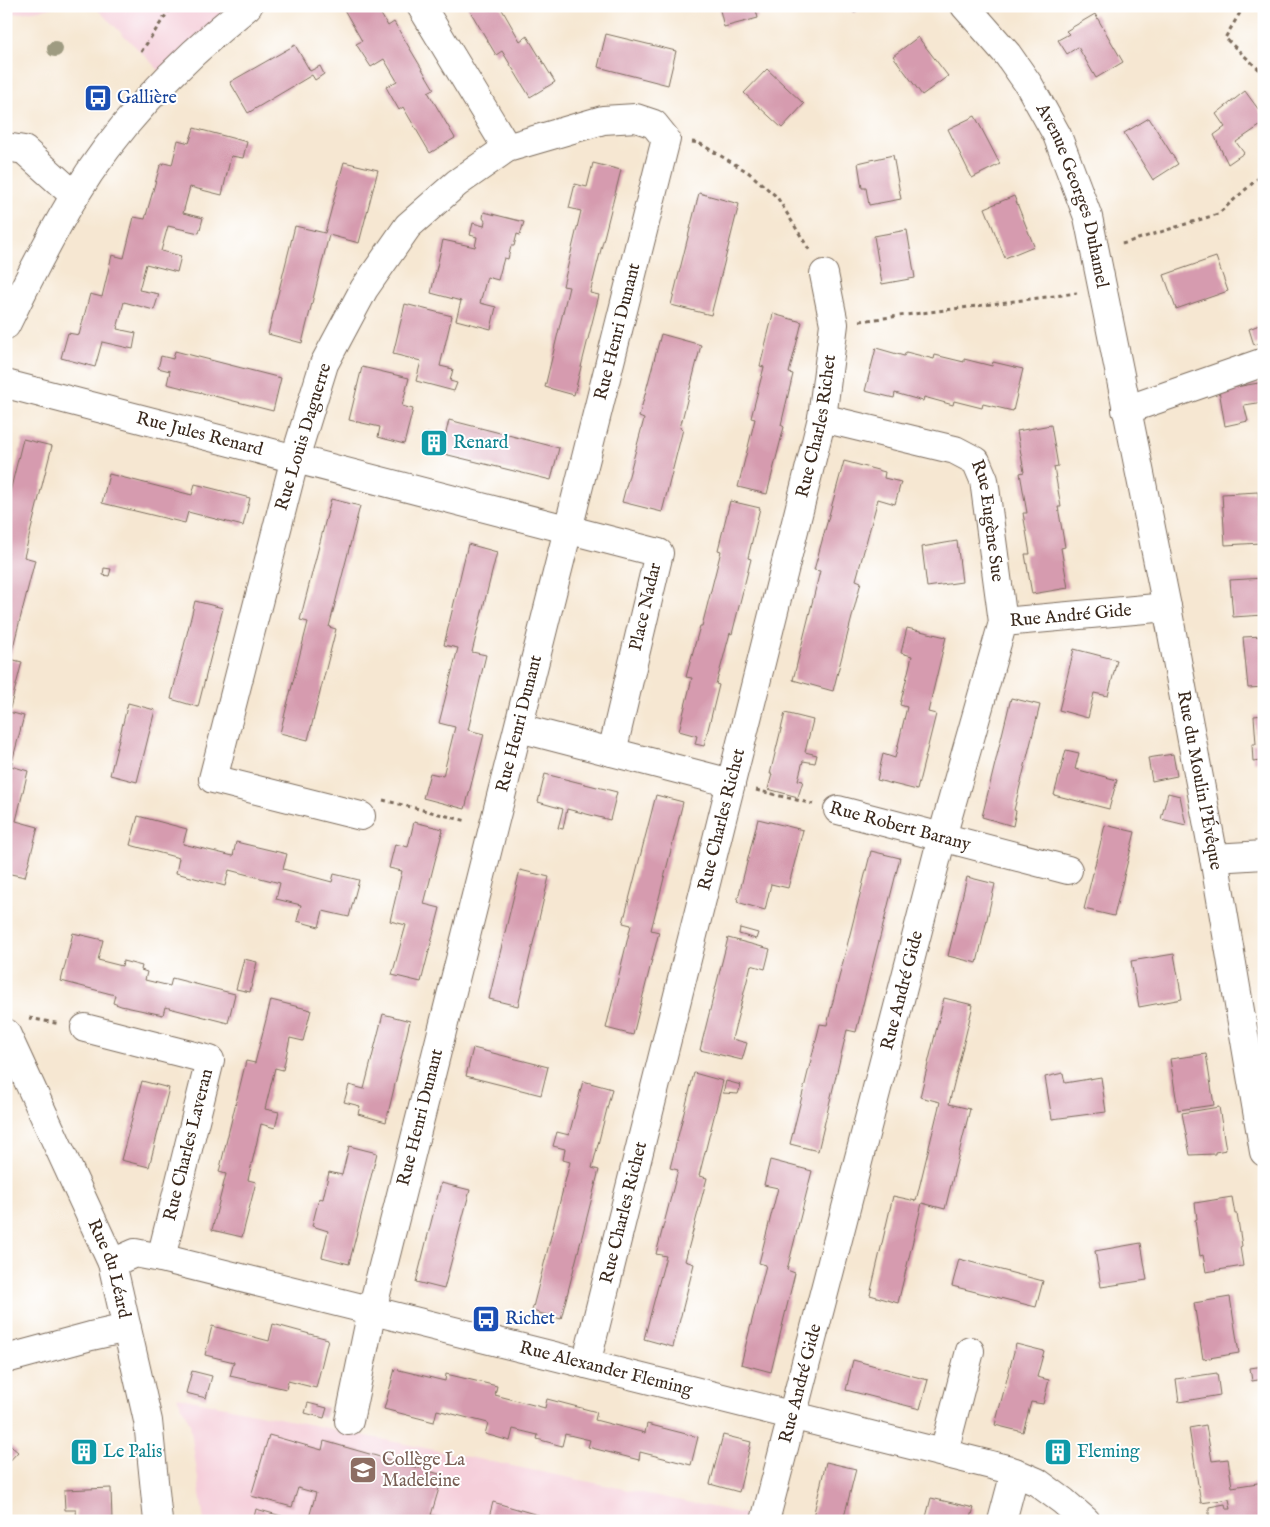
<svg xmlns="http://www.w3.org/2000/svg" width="1270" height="1527" font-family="'IM FELL English',serif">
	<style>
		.built { fill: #f5cfda }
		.building { fill: #d69baf }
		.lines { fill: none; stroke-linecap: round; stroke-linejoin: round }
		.minor-casing { stroke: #7c6c5d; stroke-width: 30 }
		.path { stroke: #7c6c5d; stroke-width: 3; stroke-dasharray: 4 4; stroke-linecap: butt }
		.minor { stroke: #fff; stroke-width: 28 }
		.tree { fill: #9e9b81 }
		.labels { text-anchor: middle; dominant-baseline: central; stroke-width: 4; stroke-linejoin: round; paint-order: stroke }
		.transit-label { font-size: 18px; fill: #164399; stroke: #fff; text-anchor: start }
		.street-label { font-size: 18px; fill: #3b2a1e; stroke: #fff }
		.culture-label { font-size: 18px; fill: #0d838f; stroke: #fff; text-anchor: start }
		.education-label { font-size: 18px; fill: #785e54; stroke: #fff; text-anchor: start }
	</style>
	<rect width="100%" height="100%" fill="#fff"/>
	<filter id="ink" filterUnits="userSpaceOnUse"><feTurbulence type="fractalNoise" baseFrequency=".02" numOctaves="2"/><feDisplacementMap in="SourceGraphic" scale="10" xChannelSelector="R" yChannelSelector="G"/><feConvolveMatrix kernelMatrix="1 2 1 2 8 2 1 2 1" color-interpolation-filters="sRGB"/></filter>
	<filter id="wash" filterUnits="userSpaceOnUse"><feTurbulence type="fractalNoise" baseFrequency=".0096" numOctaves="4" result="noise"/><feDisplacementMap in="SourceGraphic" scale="20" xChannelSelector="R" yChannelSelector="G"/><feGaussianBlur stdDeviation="1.12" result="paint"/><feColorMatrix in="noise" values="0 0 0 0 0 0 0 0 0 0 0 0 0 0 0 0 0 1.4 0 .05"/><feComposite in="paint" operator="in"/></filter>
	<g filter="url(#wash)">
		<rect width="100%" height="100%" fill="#f6e7d2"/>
		<path class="built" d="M6,6H55L47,9L6,15Z
			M94,6H248L167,78Z
			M177,1397L750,1515L749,1521H204L190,1424Z"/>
		<g id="blocks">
			<path class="building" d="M342,6H376L388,26L394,22L434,89L428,92L455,138L430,153L403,107L399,110L386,87L397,81L384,59L371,67L356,44L362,41Z
				M467,6H500L520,41L527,36L555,82L530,97L502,51L496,55Z
				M719,6H755L758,18L724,27Z
				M843,6H860L855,13Z
				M1095,14L1123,62L1096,78L1078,47L1067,54L1058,40L1069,34L1066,31Z
				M606,34L676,51L668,85L598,67Z
				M918,37L948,76L922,95L893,56Z
				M295,45L310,71L320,66L324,74L315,80L312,75L248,113L230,82Z
				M767,69L804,104L782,128L744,93Z
				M1245,91L1264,117V123L1236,142L1244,153L1228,164L1214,135L1225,127L1216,114Z
				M975,116L1000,164L972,178L948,129Z
				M1149,118L1178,164L1153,180L1124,133Z
				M194,128L247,142L243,158L231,156L222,195L190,187L183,213L203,218L199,233L168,226L161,251L181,256L177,272L146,264L139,290L159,294L154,310L124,302L117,329L136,333L133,349L102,342L95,367L61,358L68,333L79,335L90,294L102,297L112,255L124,258L134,217L145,219L160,166L164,163L172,165L178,140L189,143Z
				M893,155L901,199L869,205L866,188H862L858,163Z
				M344,162L378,170L359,243L329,235L302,343L268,334L295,226L325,233Z
				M593,163L621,170L590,293L599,295L574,395L545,387L569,287L563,286L581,211L569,208L575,184L587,187Z
				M699,193L739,204L711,315L671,305Z
				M1014,196L1034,246L1005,258L985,208Z
				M484,212L524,222L520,235L517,234L514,246H511L508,259L504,258L498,280L487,277L480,303L496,307L491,329L456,320L461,301L431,293L443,240L475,247L477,237L470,235L473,223L484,226L485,221L483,218Z
				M907,230L915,278L882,284L874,236Z
				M1216,257L1228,291L1176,309L1164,275Z
				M405,304L452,316L440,366L453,369L450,381L457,383L454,391L416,381L421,361L393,354Z
				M773,314L802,322L789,373L793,374L781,425L784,427L767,494L738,487L755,419L751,418L764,367L760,366Z
				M1264,323V341L1254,345L1249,329Z
				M661,334L701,345L680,428L683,429L662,512L622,502L644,419L639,417Z
				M876,348L904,356L906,352L934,359L935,355L964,362V359L992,366L993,362L1023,369L1013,411L983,404L982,408L954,401L953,405L924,397L923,401L895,393L894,398L865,391Z
				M175,351L281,378L273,411L167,384L170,371L158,368L161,356L173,359Z
				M362,367L409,378L402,406L413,409L404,444L378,437L380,427L349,420Z
				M1264,382V402L1244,405L1248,421L1225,426L1219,390Z
				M449,420L559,448L551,480L440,453V454L423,450L427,433L445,437Z
				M1051,425L1058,466L1054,467L1061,507H1058L1065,547L1061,548L1068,588L1032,594L1025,554H1030L1023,513H1027L1020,473L1024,472L1017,431Z
				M23,439L52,446L24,557L35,560L10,659L22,662L9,712L24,716L11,766L28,771L16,821L38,827L25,877L6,873V834L10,820L6,819V559L8,553H6V508Z
				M844,461L885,472L884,478L901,482L895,504L878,499L856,580L861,582L833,691L793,680L820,571L814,570Z
				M109,474L192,495L195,484L250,498L243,526L188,512L185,523L102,503Z
				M1258,492L1261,543L1225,545L1222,494Z
				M331,499L360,506L329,627L336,629L308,740L280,733L308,622L300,620Z
				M730,501L760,508L748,558L751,559L732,634L730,633L720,670L716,684L719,685L704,746L695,744L697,736L679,731L692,678L686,677L700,626H702L721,551L718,550Z
				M957,541L962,582L927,587L922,547Z
				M468,544L497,552L472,652L486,655L468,730L484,734L465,809L423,798L430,773L443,776L455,727L439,723L458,648L444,645Z
				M104,568L111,569L109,576L103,575Z
				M1264,578V615L1233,617L1230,580Z
				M195,601L223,608L198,707L171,699Z
				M907,628L946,637L928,712L936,714L917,790L877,780L883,754L895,758L907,707L900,705L912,656L901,653Z
				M1264,636V687L1248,688L1243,637Z
				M1074,649L1117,660L1108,696L1094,693L1088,718L1059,710Z
				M1011,698L1040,705L1014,810L1016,811L1013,826L982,817Z
				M128,703L155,710L137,782L110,775Z
				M785,713L813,720L805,752L817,755L815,763L803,761L798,780L803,781L798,797L768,789L772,774H770Z
				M1264,715V774H1261L1260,761L1253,762L1252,744H1256L1254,716Z
				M1066,750L1079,753L1075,769L1117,780L1109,809L1054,795Z
				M1173,754L1177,776L1152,781L1148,758Z
				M545,774L617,792L610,820L567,809L563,829L558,828L563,809L538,802Z
				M1168,793L1180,796L1186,825L1161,819Z
				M656,795L683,802L651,930L659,932L633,1035L606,1028L631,925L623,923Z
				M138,816L187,829L183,844L233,856L236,842L287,854L283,869L332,882L334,874L359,880L349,917L323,911L319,927L297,921L301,905L276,899L280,883L229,870L225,886L176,873L179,858L130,845Z
				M758,819L803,830L788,888L771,884L765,910L737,902Z
				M414,822L443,829L424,904L440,908L421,982L392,975L406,925L390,921L402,871L389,868L395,844L408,847Z
				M1105,825L1135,832L1114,916L1084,909Z
				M871,851L900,858L856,1032L847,1030L818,1151L790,1144L820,1024L827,1025Z
				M520,870L549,877L518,1006L489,999Z
				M967,877L995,884L977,963L948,956Z
				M740,928L758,933L756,939L739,934Z
				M73,933L103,940L98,960L122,966L123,961L142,966L141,970L147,972L145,980L170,986L172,978L235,994L228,1023L165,1007L163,1015L121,1006L113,1003L115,995L61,981Z
				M728,938L770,949L765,969L751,965L732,1039L747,1043L742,1060L700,1050Z
				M1174,954L1182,999L1139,1007L1131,961Z
				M244,959L257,962L250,992L236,989Z
				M944,998L973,1005L949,1104L970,1109L945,1209L922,1203L898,1303L870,1295L893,1196L916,1201L922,1176L940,1102L920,1097Z
				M271,1000L311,1010L303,1041L290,1038L283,1070L275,1068L265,1109L279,1112L275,1128L261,1124L248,1180L256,1182L242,1237L212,1230L226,1174L219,1172L246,1061L255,1063Z
				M383,1014L410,1021L386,1122L358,1114L360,1106L344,1102L349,1085L364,1089Z
				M473,1048L548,1067L541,1095L466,1076Z
				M1206,1054L1214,1105L1178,1110L1170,1059Z
				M694,1073L723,1081L699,1176L707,1178L685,1261L694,1264L673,1347L644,1339L666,1256L656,1254L678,1170L670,1168Z
				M1063,1073L1065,1083L1101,1077L1106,1112L1052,1119L1045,1077Z
				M142,1081L169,1088L149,1167L121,1160Z
				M583,1081L612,1089L592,1168L599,1170L561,1319L532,1311L570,1162L563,1160L565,1149L553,1146L557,1132L569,1135Z
				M726,1081L741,1085L738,1094L723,1093Z
				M1219,1107L1226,1150L1215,1152V1154L1190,1155L1182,1113Z
				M349,1146L377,1153L349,1264L322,1257L328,1231L312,1226L319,1198L323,1199L329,1172L342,1175Z
				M770,1160L812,1171L787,1270L795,1273L771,1372L741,1364L766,1265L759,1263L778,1188L764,1185Z
				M441,1183L470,1190L444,1289L416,1282Z
				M1232,1197L1235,1214H1237L1242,1246L1240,1247L1243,1266L1206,1272L1203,1255L1200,1256L1195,1220L1197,1219L1195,1203Z
				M1141,1243L1147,1280L1101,1287L1095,1251Z
				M959,1259L1043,1281L1036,1307L952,1286Z
				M1230,1297L1239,1353L1203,1359L1194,1303Z
				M273,1324L328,1339L316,1388L288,1381L286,1389L230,1376L234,1362L205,1355L212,1326L269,1341Z
				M1016,1344L1044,1351L1037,1377L1049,1380L1043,1404L1031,1402L1023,1432L995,1425Z
				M853,1360L928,1380L920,1409L846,1390Z
				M1264,1366V1379L1252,1381L1250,1368Z
				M395,1369L445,1381L446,1374L497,1386L495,1395L545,1408L547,1399L597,1412L595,1420L645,1433L647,1424L698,1437L691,1465L640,1452L639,1460L588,1447L590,1440L565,1434L562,1446L537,1439L538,1435L513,1429L510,1441L485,1434L488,1423L437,1410L434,1422L384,1409Z
				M192,1371L212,1376L206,1398L186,1393Z
				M1217,1373L1220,1395L1179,1402L1176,1379Z
				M308,1403L327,1408L324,1418L305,1413Z
				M1206,1425L1212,1461L1228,1459L1232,1487L1264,1482V1521H1209V1507L1225,1504L1226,1509H1231L1229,1499L1201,1503L1189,1428Z
				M269,1435L322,1450L324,1441L443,1475L431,1515L450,1521H308L316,1493L298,1488L292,1507L251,1496Z
				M723,1435L751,1442L739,1492L710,1484Z
				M6,1442L18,1452L6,1465Z
				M1051,1442L1068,1446L1064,1462L1047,1458Z
				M92,1443V1461L76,1462L75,1444Z
				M826,1462L856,1469L843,1521H812Z
				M111,1488L112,1521H77L76,1510H65L64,1490Z
				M931,1498L974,1508L970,1521H925Z
				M493,1502L555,1520V1521H488Z
				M256,1509L296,1520V1521H253Z"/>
		</g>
	</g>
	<g filter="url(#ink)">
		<use href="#blocks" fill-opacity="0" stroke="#7c6c5d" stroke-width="1"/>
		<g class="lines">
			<g class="minor-casing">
				<g id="minor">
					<path d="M421,6L507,148"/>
					<path id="s1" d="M965,6L1008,55L1029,85L1057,135L1088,217L1167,607L1214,858L1264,1152"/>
					<path d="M6,147L24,150L75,196"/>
					<path d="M6,325C27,282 49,238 74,197C118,123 181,60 248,6"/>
					<path id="s2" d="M6,384L659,553L612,752"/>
					<path d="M1126,410L1264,362"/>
					<path id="s3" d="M822,418L955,450L976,461L984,480L1003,622"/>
					<path d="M519,728L731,783"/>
					<path d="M838,810L1068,870"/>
					<path d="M1214,858L1264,855"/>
					<path d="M85,1028L210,1060L161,1258"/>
					<path id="s4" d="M6,1033L112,1263L148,1421L158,1521"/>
					<path id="s5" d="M112,1263L135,1253L161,1258L1007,1469L1037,1482L1063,1501L1086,1521"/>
					<path d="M6,1359L91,1336L127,1328"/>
					<path id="s6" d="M586,1364L822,418L834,324L824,274"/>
					<path id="s7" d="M349,1421L372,1310L666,139L654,124L636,118L603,120L507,148L457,183L408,226L364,289L324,364L295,458L213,779L361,816"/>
					<path d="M944,1452L970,1351"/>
					<path id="s8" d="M765,1521L942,837L1003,622L1167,607"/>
					<path d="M1002,1521L1015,1472"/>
				</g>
			</g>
			<path class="path" d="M1244,6L1225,38L1264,74
				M141,52L172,6
				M692,142L699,143L748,172L777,197L810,251
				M1122,244L1218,214L1264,173
				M860,321L1077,293
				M756,790L813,804
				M383,800L467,821
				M29,1018L60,1024"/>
			<use href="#minor" class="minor"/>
		</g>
		<circle class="tree" cx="55" cy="49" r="8"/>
	</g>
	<defs>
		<g id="bus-square" transform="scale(1.4375)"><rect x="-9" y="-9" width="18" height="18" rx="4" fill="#1a4fb4" stroke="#fff"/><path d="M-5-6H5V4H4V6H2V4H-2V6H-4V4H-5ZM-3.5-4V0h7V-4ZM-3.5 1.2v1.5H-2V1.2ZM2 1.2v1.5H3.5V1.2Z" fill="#fff"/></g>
		<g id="building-square" transform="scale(1.4375)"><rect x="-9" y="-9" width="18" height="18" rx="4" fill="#0f9aa8" stroke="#fff"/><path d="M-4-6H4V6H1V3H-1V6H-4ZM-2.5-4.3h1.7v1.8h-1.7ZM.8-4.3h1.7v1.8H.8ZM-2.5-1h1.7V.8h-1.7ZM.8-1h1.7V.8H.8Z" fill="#fff"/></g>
		<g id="school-square" transform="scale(1.4375)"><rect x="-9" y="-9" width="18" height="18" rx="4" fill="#8d6e63" stroke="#fff"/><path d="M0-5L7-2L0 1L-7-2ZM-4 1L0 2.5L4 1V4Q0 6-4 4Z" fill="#fff"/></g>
	</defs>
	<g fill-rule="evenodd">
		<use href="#bus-square" x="98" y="98"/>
		<use href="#building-square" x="434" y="443"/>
		<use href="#bus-square" x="486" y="1319"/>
		<use href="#building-square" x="84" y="1452"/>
		<use href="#building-square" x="1058" y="1452"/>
		<use href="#school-square" x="363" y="1470"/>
	</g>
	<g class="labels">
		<g class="transit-label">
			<text x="117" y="98">Gallière</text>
			<text x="505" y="1319">Richet</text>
		</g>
		<g class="street-label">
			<text stroke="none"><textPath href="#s1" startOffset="222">Avenue Georges Duhamel</textPath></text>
			<text stroke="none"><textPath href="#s7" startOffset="1122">Rue Henri Dunant</textPath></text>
			<text stroke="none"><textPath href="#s6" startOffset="966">Rue Charles Richet</textPath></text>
			<text stroke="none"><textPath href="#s2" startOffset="200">Rue Jules Renard</textPath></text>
			<text transform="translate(304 437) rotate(-73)">Rue Louis Daguerre</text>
			<text stroke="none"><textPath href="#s3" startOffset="222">Rue Eugène Sue</textPath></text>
			<text transform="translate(646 607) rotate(-77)">Place Nadar</text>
			<text stroke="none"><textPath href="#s8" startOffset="998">Rue André Gide</textPath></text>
			<text stroke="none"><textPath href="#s7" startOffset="718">Rue Henri Dunant</textPath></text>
			<text stroke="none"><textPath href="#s1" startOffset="821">Rue du Moulin l'Évêque</textPath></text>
			<text stroke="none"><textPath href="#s6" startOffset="561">Rue Charles Richet</textPath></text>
			<text transform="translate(900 827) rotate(15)">Rue Robert Barany</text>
			<text stroke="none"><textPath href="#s8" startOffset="548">Rue André Gide</textPath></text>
			<text stroke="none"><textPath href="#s7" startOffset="312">Rue Henri Dunant</textPath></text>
			<text transform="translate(189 1145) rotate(-76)">Rue Charles Laveran</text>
			<text stroke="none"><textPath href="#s6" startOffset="156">Rue Charles Richet</textPath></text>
			<text stroke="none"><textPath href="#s4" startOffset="258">Rue du Léard</textPath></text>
			<text stroke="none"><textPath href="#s5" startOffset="510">Rue Alexander Fleming</textPath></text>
			<text stroke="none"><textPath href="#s8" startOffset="142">Rue André Gide</textPath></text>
		</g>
		<g class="culture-label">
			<text x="453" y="443">Renard</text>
			<text x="103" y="1452">Le Palis</text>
			<text x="1077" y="1452">Fleming</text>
		</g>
		<g class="education-label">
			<text x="382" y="1460">Collège La<tspan x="382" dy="21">Madeleine</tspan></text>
		</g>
	</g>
	<rect width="1270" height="1527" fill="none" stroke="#fff" stroke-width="25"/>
</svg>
